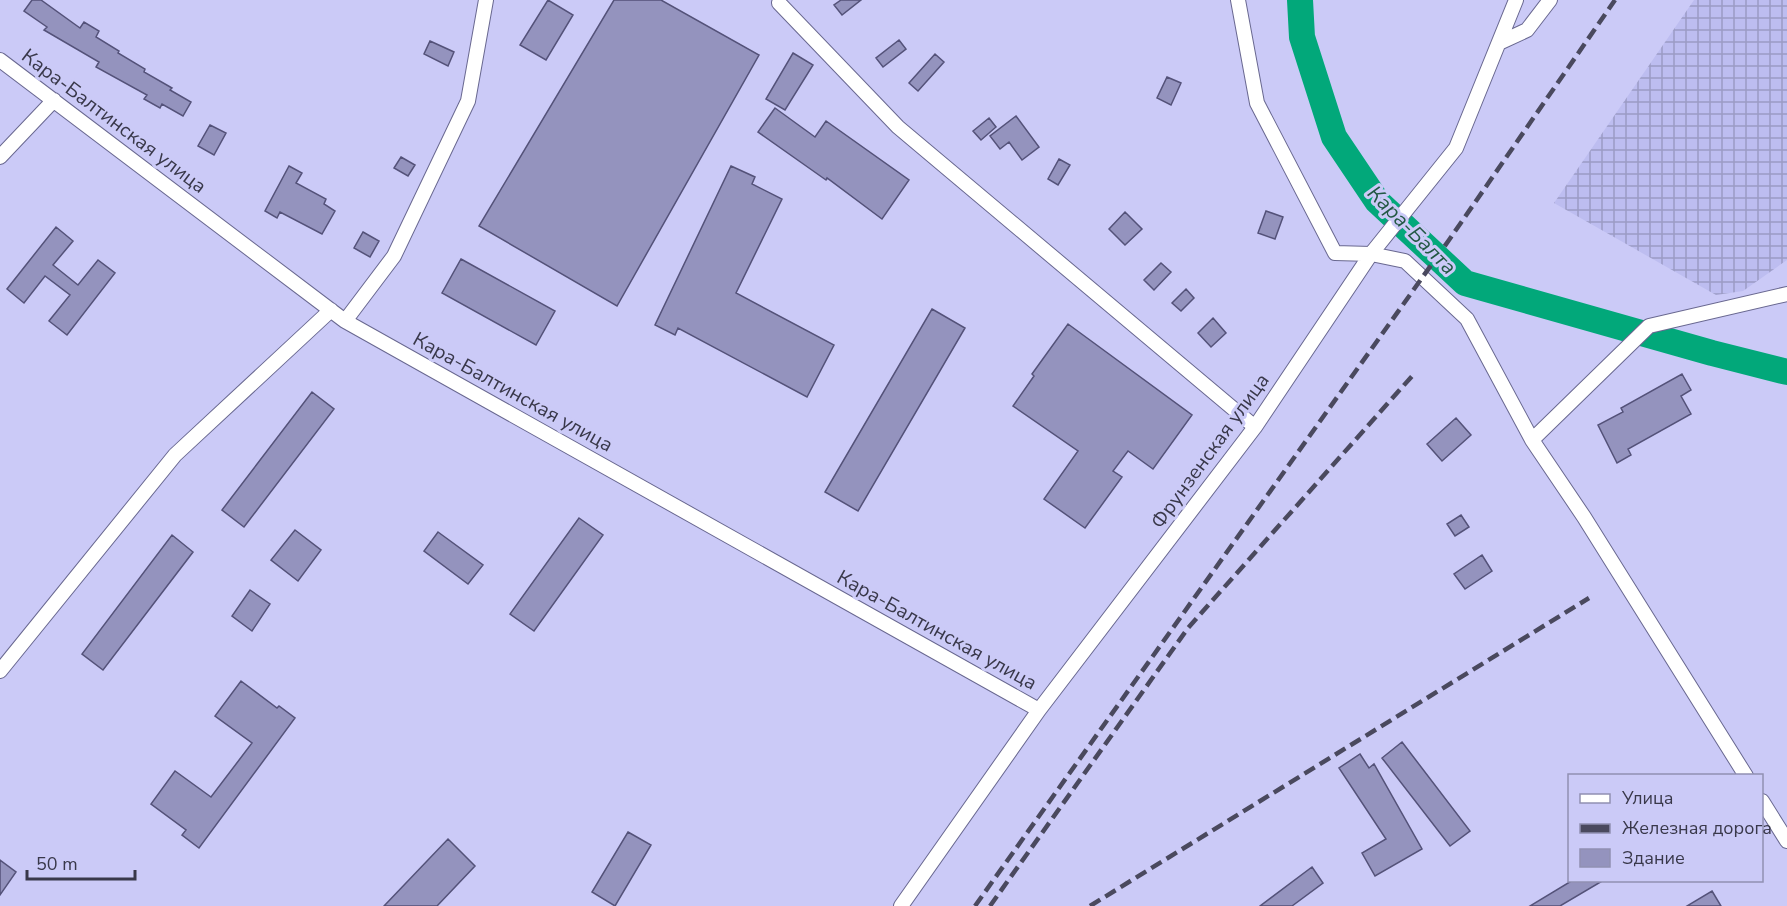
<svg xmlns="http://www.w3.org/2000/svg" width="1787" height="906" font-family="'Nunito Sans',sans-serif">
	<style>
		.industrial { fill: url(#industrial-grid) }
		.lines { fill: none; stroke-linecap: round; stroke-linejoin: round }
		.river { stroke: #02a87a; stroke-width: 26 }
		.building { fill: #9493be; stroke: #545279; stroke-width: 1.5 }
		.minor-casing { stroke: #696890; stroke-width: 16 }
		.minor { stroke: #fff; stroke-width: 14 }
		.rail { stroke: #4a495e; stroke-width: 4.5; stroke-dasharray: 12 6; stroke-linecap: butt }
		.labels { text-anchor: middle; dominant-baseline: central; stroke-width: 6; stroke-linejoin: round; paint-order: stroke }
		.street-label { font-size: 20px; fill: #39384a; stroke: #cbcaf7 }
		.water-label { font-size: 21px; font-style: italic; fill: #235844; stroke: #cbcaf7 }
	</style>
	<defs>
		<pattern id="industrial-grid" width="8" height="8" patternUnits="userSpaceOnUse" patternTransform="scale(1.5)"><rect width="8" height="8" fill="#bdbdf0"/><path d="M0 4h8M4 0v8" fill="none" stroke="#9b9bc4"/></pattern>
	</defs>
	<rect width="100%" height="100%" fill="#cbcaf7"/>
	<path class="industrial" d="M1694,0H1787V260L1743,291L1716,295L1554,203Z"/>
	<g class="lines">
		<path class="river" d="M1300,0L1302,37L1334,137L1377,201L1465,283L1712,353L1787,372"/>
	</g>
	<path class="building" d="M32,0H41L80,28L84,22L99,31L96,37L119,51L118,53L145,69L144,72L172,88L170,90L191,102L183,116L162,104L160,108L144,99L147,95L96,67L99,62L44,30L47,27L24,11Z
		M548,0L573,15L546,60L520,45Z
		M614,0H661L759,55L617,306L479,226Z
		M841,0H861L842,15L834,5Z
		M899,40L906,49L883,67L876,58Z
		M430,41L454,52L448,66L424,54Z
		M793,53L813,65L785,110L766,99Z
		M935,54L944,62L918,91L909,83Z
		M1167,77L1181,83L1171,105L1157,98Z
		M775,108L815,137L826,121L909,180L882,219L827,178L826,180L758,132Z
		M1016,116L1039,147L1022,160L1009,142L1000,149L990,136Z
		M989,118L996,127L981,140L973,131Z
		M210,125L226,133L214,155L198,146Z
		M401,157L415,165L408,176L394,168Z
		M1059,159L1070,165L1058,185L1048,179Z
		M289,166L302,173L296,183L326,199L324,204L335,211L322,234L280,212L277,218L265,211Z
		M731,166L755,177L752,184L782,199L736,293L834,345L807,397L678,328L675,335L655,325Z
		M1266,211L1283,217L1275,239L1258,233Z
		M1125,212L1142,229L1125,245L1109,229Z
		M56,227L73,241L53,265L78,285L98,260L115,273L67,335L49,321L70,295L45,276L24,303L7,289Z
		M363,232L379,241L370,257L354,248Z
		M461,259L555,311L536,345L442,293Z
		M1161,263L1171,272L1154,290L1144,280Z
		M1186,289L1194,298L1181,311L1172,303Z
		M932,309L965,328L858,511L825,492Z
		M1213,318L1226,333L1211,347L1198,333Z
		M1068,324L1192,415L1153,469L1128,451L1113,471L1122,477L1085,528L1044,499L1078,451L1013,406L1034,376L1032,374Z
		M1682,374L1691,390L1681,396L1691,414L1628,449L1631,455L1617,463L1598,425L1623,412L1621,408Z
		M312,392L334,409L244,527L222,510Z
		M1456,418L1471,435L1442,461L1427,444Z
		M1461,515L1469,527L1455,536L1447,524Z
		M579,518L603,535L534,631L510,614Z
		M295,530L321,550L298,581L271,560Z
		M438,532L483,565L468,584L424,551Z
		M172,535L193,552L103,670L82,654Z
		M1482,555L1492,571L1465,589L1454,574Z
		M250,590L270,604L252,631L232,616Z
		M241,681L277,708L279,706L295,718L199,848L182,835L186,830L151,804L175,771L211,797L252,743L215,716Z
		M1402,742L1470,831L1450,846L1382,758Z
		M1360,754L1369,768L1374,764L1422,849L1375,876L1362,853L1386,839L1339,768Z
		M628,832L651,845L615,906L592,892Z
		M448,839L475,866L437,906H384Z
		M0,860L16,872L0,895Z
		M1312,867L1323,883L1292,906H1260Z
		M1573,880H1604L1560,906H1530Z
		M1712,891L1721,906H1687Z"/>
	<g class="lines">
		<g class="minor-casing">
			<path id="minor" d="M1238,0L1257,103L1335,253L1371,254L1405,261L1467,319L1532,440L1584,517L1746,776
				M779,3L898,127L1255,427
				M1499,43L1527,30L1550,0
				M0,60L345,321L1039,710
				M0,157L54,100
				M345,321L394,256L468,101L486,0
				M1532,440L1649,326L1787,294
				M0,671L175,455L331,310
				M1762,801L1787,841
				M901,906L1039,710L1255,427L1371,254L1456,148L1516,0"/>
		</g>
		<use href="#minor" class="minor"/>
		<path class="rail" d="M975,906L1449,240L1615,0
			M990,906L1188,628L1413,375
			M1090,906L1589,598"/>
	</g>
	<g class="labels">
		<g class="street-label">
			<text transform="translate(114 121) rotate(37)">Кара-Балтинская улица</text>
			<text transform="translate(513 392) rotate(29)">Кара-Балтинская улица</text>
			<text transform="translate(1210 451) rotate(-54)">Фрунзенская улица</text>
			<text transform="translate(937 630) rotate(29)">Кара-Балтинская улица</text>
		</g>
		<g class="water-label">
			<text transform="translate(1412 230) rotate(45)">Кара-Балта</text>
		</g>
	</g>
	<rect x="1568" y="774" width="195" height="108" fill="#cbcaf7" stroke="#9190b2" stroke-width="1.5"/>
	<rect x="1580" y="794" width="30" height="9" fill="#ffffff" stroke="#9190b2" stroke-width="1.5"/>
	<text x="1622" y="804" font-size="18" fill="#39384a">Улица</text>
	<rect x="1580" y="824" width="30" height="9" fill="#4a495e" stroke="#9190b2" stroke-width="1.5"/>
	<text x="1622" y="834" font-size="18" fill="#39384a">Железная дорога</text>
	<rect x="1580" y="849" width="30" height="18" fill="#9493be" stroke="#9190b2" stroke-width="1.5"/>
	<text x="1622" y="864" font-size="18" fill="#39384a">Здание</text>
	<path d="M27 870v9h108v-9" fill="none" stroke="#39384a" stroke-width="3"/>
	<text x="36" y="870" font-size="18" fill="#39384a" stroke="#cbcaf7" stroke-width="4.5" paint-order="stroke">50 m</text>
</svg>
